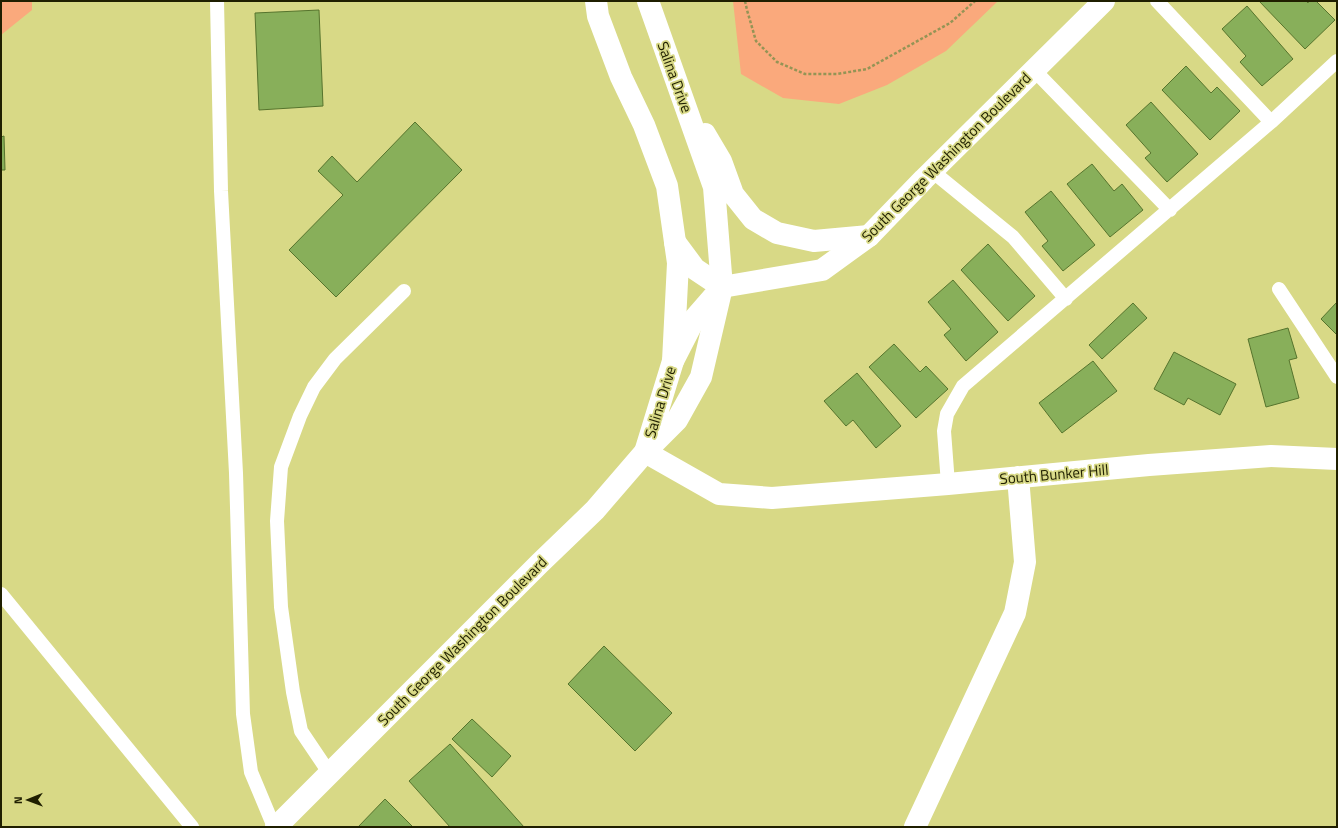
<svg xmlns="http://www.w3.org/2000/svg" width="1338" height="828" font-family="'Titillium Web',sans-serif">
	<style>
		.green { fill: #faa97c }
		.building { fill: #88af5a; stroke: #56742d }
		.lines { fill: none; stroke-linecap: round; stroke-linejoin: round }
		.path { stroke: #949455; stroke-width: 2.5; stroke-dasharray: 3 2; stroke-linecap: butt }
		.service { stroke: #fff; stroke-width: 14 }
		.minor { stroke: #fff; stroke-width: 22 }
		.tertiary { stroke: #fff; stroke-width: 22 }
		.labels { text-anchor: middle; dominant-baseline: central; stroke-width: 3.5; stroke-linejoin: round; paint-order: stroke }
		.street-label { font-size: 15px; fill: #1f1f00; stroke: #d8d986 }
	</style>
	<rect width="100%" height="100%" fill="#d8d986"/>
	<path class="green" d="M1,1H32V10L1,35Z
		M733,1H998L946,51L887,85L839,104L783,98L741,74Z"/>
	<path class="building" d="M1259,1H1306L1308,3L1309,1H1316L1335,20L1305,49Z
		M1247,6L1293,59L1262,86L1240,62L1246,56L1222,29Z
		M319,10L323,106L259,110L255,13Z
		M1186,66L1211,93L1217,87L1240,111L1210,140L1162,90Z
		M1151,102L1198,154L1167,182L1145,158L1151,153L1126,125Z
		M415,122L462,170L336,297L289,250L343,195L318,171L332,156L357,182Z
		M4,136L5,170H1V137Z
		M1092,164L1114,191L1122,184L1143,210L1110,237L1067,184Z
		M1051,191L1095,245L1063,271L1042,246L1048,241L1025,212Z
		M988,244L1035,296L1008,321L961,270Z
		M953,280L998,332L966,361L944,335L951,329L928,302Z
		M1337,302V335L1321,319Z
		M1133,303L1147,318L1102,359L1089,345Z
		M1288,328L1297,358L1289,360L1299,398L1266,407L1248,339Z
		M894,344L920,372L926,366L948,389L916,418L869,367Z
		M1174,352L1236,384L1220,415L1188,398L1184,405L1154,389Z
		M1093,361L1117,391L1062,433L1039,403Z
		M857,373L901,426L876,448L853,420L846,426L824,401Z
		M604,646L672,713L635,751L568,684Z
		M472,719L511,756L492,777L452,739Z
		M450,744L524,827H450L409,781Z
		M385,799L413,827H358Z"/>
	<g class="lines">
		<path class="path" d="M745,1L747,10L756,41L777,62L805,74H837L867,69L950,23L975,1"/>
		<path class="service" d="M217,1L221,191L236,473L243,714L251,772L274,827
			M1157,1L1271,122
			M1034,70L1170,210
			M932,171L1013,237L1066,299
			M1279,289L1337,377
			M948,484L944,431L947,414L963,386L1271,122L1337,61
			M1,594L192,827
			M330,774L301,731L293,692L281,607L277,521L281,467L300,416L314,387L335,359L404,291"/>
		<path class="minor" d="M596,1L598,16L621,77L644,125L667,186L678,263L673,361L646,449
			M705,134L721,161L733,194L753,219L777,233L814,241L869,236
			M645,452L719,494L772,498L948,484L1149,465L1271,456L1337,459
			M645,452L677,420L701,377L722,287L714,187L648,1
			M915,827L1015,613L1025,562L1018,477"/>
		<path class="tertiary" d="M675,242L695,269L722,287
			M673,361L695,318L722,287L822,270L869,236L924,179L1104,1
			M276,827L540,563L595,510L645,452"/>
	</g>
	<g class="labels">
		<g class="street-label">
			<text transform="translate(675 77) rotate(70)">Salina Drive</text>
			<text transform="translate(946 157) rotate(-45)">South George Washington Boulevard</text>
			<text transform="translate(660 402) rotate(-73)">Salina Drive</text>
			<text transform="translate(1054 474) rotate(-5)">South Bunker Hill</text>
			<text transform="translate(462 641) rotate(-45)">South George Washington Boulevard</text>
		</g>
	</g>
	<rect width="1338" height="828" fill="none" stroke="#1f1f00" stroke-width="4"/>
	<g transform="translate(28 800) rotate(269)" stroke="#d8d986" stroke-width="3" paint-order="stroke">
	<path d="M0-3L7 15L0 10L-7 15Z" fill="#1f1f00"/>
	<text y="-6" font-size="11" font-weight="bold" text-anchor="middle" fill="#1f1f00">N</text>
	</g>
</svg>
